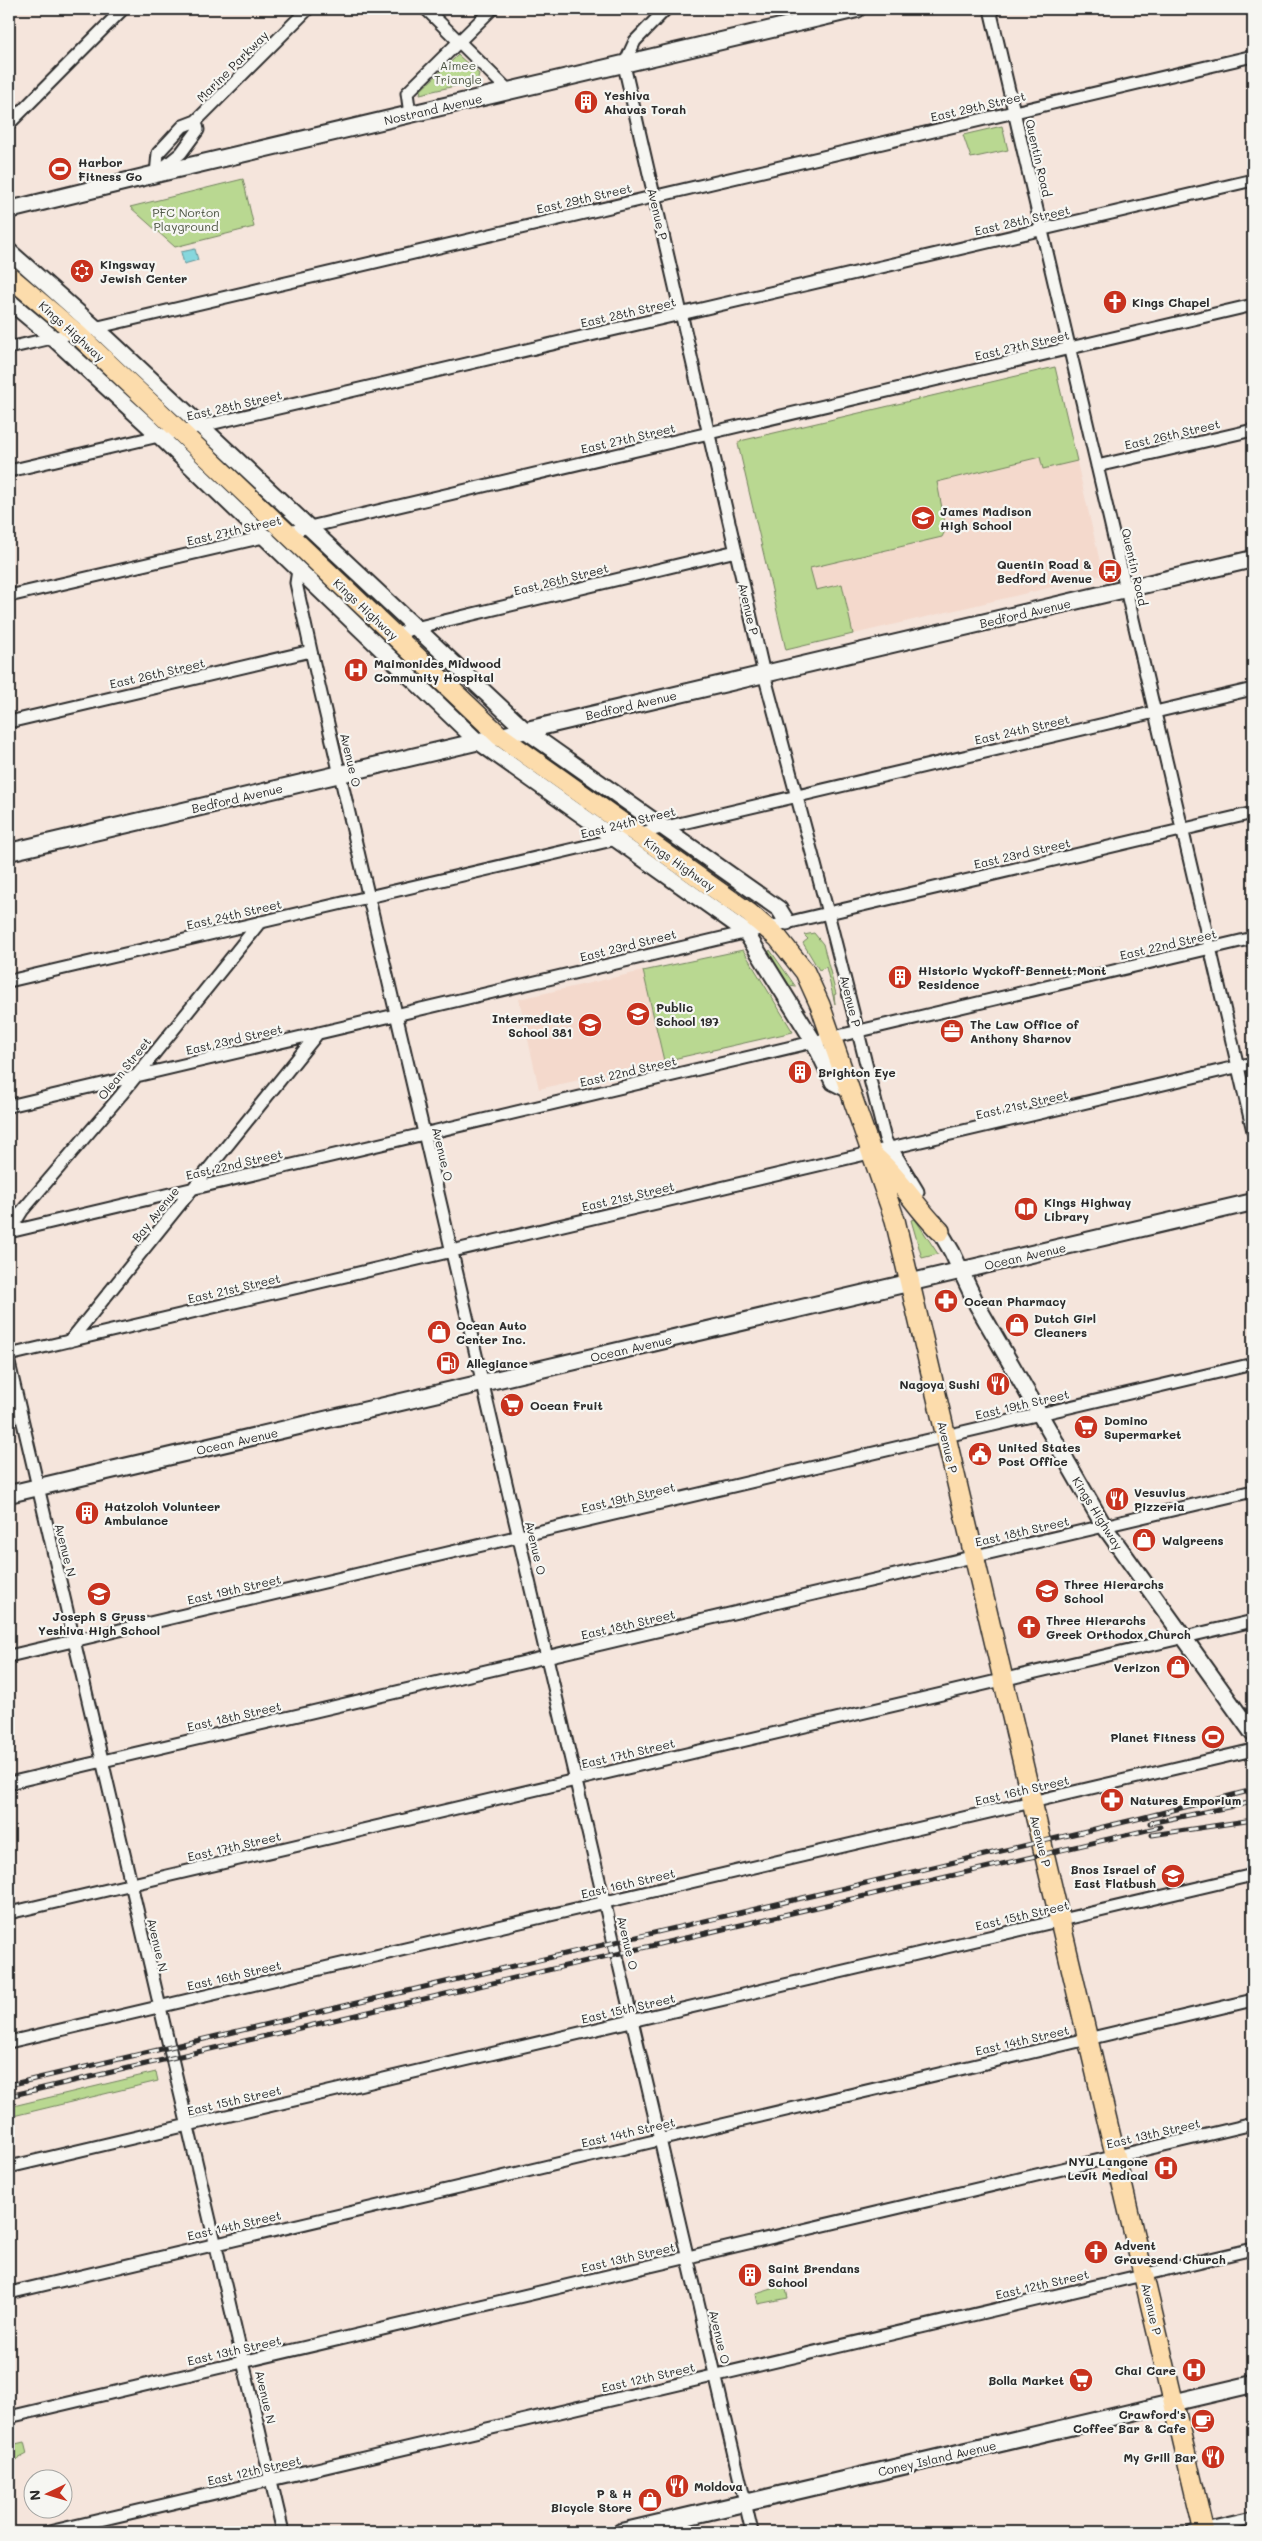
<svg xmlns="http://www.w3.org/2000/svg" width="1262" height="2541" font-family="Mali,sans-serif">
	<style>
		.built { fill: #f4d9cc }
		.green { fill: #b9d891; stroke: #72825e }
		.water { fill: #86d7dd; stroke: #629296 }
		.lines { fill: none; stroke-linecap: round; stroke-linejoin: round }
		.minor-casing { stroke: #2b2b2b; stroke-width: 15 }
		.tertiary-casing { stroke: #2b2b2b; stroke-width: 19 }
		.secondary-casing { stroke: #2b2b2b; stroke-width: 20 }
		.primary-casing { stroke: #2b2b2b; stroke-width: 22 }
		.minor { stroke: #f6f6f2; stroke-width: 11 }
		.tertiary { stroke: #f6f6f2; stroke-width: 15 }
		.secondary { stroke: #f6f6f2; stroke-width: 16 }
		.primary { stroke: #fcdcac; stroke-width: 19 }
		.rail-casing { stroke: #2b2b2b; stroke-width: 5 }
		.rail { stroke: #f6f6f2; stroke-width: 3; stroke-dasharray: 9; stroke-linecap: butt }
		.labels { text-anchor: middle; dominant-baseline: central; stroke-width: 4.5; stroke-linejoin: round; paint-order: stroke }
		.park-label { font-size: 12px; fill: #4e5644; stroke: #f6f6f2 }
		.street-label { font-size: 12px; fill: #2b2b2b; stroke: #f6f6f2 }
		.poi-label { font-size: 12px; font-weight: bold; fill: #2b2b2b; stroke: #f6f6f2; text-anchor: start }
	</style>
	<rect width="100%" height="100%" fill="#f5e5dc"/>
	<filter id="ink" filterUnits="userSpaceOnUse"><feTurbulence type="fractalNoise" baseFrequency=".02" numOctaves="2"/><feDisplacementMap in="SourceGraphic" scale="10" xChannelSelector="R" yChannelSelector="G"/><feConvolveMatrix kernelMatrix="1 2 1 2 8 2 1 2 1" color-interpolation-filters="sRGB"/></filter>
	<g filter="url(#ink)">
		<path class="built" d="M1055,367L1103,575L786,650L737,441Z
			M643,971L664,1061L539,1089L519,999Z"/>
		<path class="green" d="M458,55L479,74L477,81L420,94L421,90Z
			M1002,126L1008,150L971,158L963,135Z
			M243,179L254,227L175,247L130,207Z
			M1055,367L1077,461L1043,469L1040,457L937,482L946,529L942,537L810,568L816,590L842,584L853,634L786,650L738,444L740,441Z
			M814,933L823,944L836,994L834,995L835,1004L826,967L819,970L803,943L808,939L804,935Z
			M743,950L793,1032L664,1061L643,971Z
			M770,950L796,987L790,986L768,953Z
			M915,1219L938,1254L922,1258L911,1220Z
			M156,2072L158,2081L9,2117V2107Z
			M785,2285L788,2298L758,2304L756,2294Z
			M24,2442L27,2454L9,2464V2443L11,2445Z"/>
		<path class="water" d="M195,249L198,260L184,264L181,252Z"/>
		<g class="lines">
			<g class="minor-casing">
				<path id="minor" d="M426,9L509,91
					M666,9L635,41L624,65L764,674L828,913L885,1139L890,1149
					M990,9L1253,1131
					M410,114L407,93L492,9
					M9,124L123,9
					M159,171L181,153L198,130L196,121
					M156,174L158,153L183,126L196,121L308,9
					M9,348L1253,56
					M1097,466L1253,430
					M9,471L1253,180
					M284,533L1253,305
					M298,570L296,583L311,651L752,2532
					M9,596L268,536
					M390,636L415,628L736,551
					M9,722L311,651
					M636,834L1253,689
					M9,981L621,838
					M9,1106L1253,813
					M9,1232L1253,938
					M9,1232L22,1211L121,1095L260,922
					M70,1341L318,1033
					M9,1355L1253,1063
					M9,1363L283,2532
					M9,1656L1253,1364
					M9,1783L1253,1491
					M9,1913L1253,1621
					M9,2042L1253,1750
					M9,2167L1253,1875
					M9,2293L1253,2000
					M9,2417L1253,2124
					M49,2532L1253,2249
					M1192,2532L1253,2518"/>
			</g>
			<g class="tertiary-casing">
				<path id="tertiary" d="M9,251L107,338L525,730L779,909L787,922
					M9,301L52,337L151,428L476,740L745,931L814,1042L833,1082L849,1090
					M890,1149L916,1192
					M935,1223L952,1252L977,1305L1104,1526L1253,1734"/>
			</g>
			<g class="secondary-casing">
				<path id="secondary" d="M9,210L156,174L857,9
					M9,852L1253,559
					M9,1494L1253,1202
					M621,2532L1253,2384"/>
			</g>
			<g class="primary-casing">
				<path id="primary" d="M9,276L75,332L145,398L500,736L749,913L778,938L805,972L820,1005L895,1220L1204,2532
					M875,1157C900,1178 916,1208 940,1231"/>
			</g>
			<use href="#minor" class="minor"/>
			<use href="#tertiary" class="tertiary"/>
			<use href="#secondary" class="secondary"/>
			<use href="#primary" class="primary"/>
			<g class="rail-casing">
				<path id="rail" d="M1150,1823L1253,1802
					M1152,1835L1253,1820
					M9,2085L1137,1819L1253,1790
					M9,2096L1160,1827"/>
			</g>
			<use href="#rail" class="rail"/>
		</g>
	</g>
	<defs>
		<g id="building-disc" transform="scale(1.25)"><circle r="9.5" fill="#c8321e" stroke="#f6f6f2"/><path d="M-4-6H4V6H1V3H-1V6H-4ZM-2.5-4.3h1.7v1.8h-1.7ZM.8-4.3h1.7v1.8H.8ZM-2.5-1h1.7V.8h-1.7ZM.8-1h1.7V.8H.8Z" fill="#fff"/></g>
		<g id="stadium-disc" transform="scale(1.25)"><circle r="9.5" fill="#c8321e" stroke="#f6f6f2"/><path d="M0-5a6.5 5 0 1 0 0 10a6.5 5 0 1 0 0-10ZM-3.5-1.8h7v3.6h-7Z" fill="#fff"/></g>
		<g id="synagogue-disc" transform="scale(1.25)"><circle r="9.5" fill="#c8321e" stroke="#f6f6f2"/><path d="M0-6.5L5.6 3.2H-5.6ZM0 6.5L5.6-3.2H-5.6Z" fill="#fff"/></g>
		<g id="church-disc" transform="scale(1.25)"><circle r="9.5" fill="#c8321e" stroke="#f6f6f2"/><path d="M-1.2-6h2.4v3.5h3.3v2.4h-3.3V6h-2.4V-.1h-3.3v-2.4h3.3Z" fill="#fff"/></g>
		<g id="school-disc" transform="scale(1.25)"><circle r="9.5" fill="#c8321e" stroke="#f6f6f2"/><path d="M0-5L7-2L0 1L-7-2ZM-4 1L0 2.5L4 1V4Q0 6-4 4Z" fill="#fff"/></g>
		<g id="bus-disc" transform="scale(1.25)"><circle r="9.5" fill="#c8321e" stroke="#f6f6f2"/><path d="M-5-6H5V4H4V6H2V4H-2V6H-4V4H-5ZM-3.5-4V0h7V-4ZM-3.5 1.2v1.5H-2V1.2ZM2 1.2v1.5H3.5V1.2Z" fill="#fff"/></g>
		<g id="hospital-disc" transform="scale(1.25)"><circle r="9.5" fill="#c8321e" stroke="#f6f6f2"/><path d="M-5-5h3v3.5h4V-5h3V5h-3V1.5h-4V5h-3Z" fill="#fff"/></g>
		<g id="office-disc" transform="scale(1.25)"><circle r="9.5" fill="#c8321e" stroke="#f6f6f2"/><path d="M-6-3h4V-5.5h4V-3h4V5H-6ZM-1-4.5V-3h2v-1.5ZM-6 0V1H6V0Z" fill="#fff"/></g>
		<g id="library-disc" transform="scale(1.25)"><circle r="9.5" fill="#c8321e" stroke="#f6f6f2"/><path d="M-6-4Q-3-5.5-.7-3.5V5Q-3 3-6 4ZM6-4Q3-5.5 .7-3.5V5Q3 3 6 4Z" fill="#fff"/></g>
		<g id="pharmacy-disc" transform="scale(1.25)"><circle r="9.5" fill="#c8321e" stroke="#f6f6f2"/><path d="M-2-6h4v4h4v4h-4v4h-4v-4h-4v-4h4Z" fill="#fff"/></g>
		<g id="shop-disc" transform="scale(1.25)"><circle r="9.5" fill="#c8321e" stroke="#f6f6f2"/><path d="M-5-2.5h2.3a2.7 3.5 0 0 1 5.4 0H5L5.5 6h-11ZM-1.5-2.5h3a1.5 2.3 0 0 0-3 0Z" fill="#fff"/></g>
		<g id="fuel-disc" transform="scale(1.25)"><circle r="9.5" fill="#c8321e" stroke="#f6f6f2"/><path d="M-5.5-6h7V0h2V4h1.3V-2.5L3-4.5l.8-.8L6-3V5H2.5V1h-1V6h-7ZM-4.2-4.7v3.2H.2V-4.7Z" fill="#fff"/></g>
		<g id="restaurant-disc" transform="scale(1.25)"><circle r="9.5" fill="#c8321e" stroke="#f6f6f2"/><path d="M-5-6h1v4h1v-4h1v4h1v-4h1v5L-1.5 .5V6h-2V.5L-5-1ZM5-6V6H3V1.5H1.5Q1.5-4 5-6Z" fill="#fff"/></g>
		<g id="supermarket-disc" transform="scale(1.25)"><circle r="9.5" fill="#c8321e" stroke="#f6f6f2"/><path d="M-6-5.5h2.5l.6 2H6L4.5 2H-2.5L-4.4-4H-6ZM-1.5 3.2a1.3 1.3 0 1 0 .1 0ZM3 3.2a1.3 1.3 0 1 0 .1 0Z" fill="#fff"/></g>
		<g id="civic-disc" transform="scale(1.25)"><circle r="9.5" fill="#c8321e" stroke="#f6f6f2"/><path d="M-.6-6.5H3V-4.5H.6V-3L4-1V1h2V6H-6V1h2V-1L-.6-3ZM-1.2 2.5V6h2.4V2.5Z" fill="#fff"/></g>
		<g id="cafe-disc" transform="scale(1.25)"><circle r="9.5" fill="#c8321e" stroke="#f6f6f2"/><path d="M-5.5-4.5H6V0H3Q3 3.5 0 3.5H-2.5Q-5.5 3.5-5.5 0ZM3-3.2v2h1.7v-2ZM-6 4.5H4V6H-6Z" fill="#fff"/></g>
	</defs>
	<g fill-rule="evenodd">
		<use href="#building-disc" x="586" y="102"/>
		<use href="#stadium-disc" x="60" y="169"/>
		<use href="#synagogue-disc" x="82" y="271"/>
		<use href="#church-disc" x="1115" y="302"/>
		<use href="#school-disc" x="923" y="518"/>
		<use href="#bus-disc" x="1110" y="571"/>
		<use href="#hospital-disc" x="356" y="670"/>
		<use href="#building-disc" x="900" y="977"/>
		<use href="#school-disc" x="638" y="1014"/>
		<use href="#school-disc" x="590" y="1025"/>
		<use href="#office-disc" x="952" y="1031"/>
		<use href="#building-disc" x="800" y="1072"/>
		<use href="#library-disc" x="1026" y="1209"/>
		<use href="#pharmacy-disc" x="946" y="1301"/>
		<use href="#shop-disc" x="1017" y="1325"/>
		<use href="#shop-disc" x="439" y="1332"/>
		<use href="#fuel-disc" x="448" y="1363"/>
		<use href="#restaurant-disc" x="998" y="1384"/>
		<use href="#supermarket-disc" x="512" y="1405"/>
		<use href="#supermarket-disc" x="1086" y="1427"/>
		<use href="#civic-disc" x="980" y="1454"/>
		<use href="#restaurant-disc" x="1117" y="1499"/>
		<use href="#building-disc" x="87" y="1513"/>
		<use href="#shop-disc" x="1144" y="1540"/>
		<use href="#school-disc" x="1047" y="1591"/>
		<use href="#school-disc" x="99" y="1594"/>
		<use href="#church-disc" x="1029" y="1627"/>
		<use href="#shop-disc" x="1178" y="1667"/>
		<use href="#stadium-disc" x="1213" y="1737"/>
		<use href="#pharmacy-disc" x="1112" y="1800"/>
		<use href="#school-disc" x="1173" y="1876"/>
		<use href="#hospital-disc" x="1166" y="2168"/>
		<use href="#church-disc" x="1096" y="2252"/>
		<use href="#building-disc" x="750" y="2275"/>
		<use href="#hospital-disc" x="1194" y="2370"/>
		<use href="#supermarket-disc" x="1081" y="2380"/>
		<use href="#cafe-disc" x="1203" y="2421"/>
		<use href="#restaurant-disc" x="1213" y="2457"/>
		<use href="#restaurant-disc" x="677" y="2486"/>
		<use href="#shop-disc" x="650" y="2500"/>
	</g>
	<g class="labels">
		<g class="park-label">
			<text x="458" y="65">Aimee<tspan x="458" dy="14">Triangle</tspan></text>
			<text x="186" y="212">PFC Norton<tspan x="186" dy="14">Playground</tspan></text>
		</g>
		<g class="street-label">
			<text transform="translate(232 66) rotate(-45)">Marine Parkway</text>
			<text transform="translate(978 106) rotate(-13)">East 29th Street</text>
			<text transform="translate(433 109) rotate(-13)">Nostrand Avenue</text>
			<text transform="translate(1039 158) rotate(77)">Quentin Road</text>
			<text transform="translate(584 198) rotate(-13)">East 29th Street</text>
			<text transform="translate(658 214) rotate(77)">Avenue P</text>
			<text transform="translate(1022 220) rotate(-13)">East 28th Street</text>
			<text transform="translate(628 312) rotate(-13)">East 28th Street</text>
			<text transform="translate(72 331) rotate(42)">Kings Highway</text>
			<text transform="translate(1022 345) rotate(-13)">East 27th Street</text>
			<text transform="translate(234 405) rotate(-13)">East 28th Street</text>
			<text transform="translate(1172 434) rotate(-13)">East 26th Street</text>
			<text transform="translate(628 438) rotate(-13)">East 27th Street</text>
			<text transform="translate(234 530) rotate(-13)">East 27th Street</text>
			<text transform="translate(1135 567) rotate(77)">Quentin Road</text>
			<text transform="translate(561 579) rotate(-14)">East 26th Street</text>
			<text transform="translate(366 609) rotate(43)">Kings Highway</text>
			<text transform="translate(749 609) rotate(77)">Avenue P</text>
			<text transform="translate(1025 613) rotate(-13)">Bedford Avenue</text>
			<text transform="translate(157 673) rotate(-13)">East 26th Street</text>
			<text transform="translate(631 705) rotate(-13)">Bedford Avenue</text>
			<text transform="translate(1022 729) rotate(-13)">East 24th Street</text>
			<text transform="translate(351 760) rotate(77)">Avenue O</text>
			<text transform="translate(237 798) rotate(-13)">Bedford Avenue</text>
			<text transform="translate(628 822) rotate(-14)">East 24th Street</text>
			<text transform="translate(1022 853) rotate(-13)">East 23rd Street</text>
			<text transform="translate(680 864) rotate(35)">Kings Highway</text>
			<text transform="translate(234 914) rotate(-13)">East 24th Street</text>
			<text transform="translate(1168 944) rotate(-13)">East 22nd Street</text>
			<text transform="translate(628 945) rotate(-14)">East 23rd Street</text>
			<text transform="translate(851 1001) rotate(76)">Avenue P</text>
			<text transform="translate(234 1039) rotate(-13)">East 23rd Street</text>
			<text transform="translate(124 1068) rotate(-51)">Olean Street</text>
			<text transform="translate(628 1071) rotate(-13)">East 22nd Street</text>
			<text transform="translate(1022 1104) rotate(-13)">East 21st Street</text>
			<text transform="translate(443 1154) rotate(77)">Avenue O</text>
			<text transform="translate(234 1164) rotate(-13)">East 22nd Street</text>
			<text transform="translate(628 1196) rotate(-13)">East 21st Street</text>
			<text transform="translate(155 1214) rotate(-51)">Bay Avenue</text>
			<text transform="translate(1025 1256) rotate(-13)">Ocean Avenue</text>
			<text transform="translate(234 1288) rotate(-13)">East 21st Street</text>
			<text transform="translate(631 1348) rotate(-13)">Ocean Avenue</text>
			<text transform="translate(1022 1404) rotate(-13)">East 19th Street</text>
			<text transform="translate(237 1441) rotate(-13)">Ocean Avenue</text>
			<text transform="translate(948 1447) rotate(77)">Avenue P</text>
			<text transform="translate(628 1497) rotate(-13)">East 19th Street</text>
			<text transform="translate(1098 1513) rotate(58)">Kings Highway</text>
			<text transform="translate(1022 1531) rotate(-13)">East 18th Street</text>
			<text transform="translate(536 1548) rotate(77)">Avenue O</text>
			<text transform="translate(66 1550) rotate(76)">Avenue N</text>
			<text transform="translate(234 1589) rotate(-13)">East 19th Street</text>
			<text transform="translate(628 1624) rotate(-13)">East 18th Street</text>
			<text transform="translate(234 1716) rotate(-13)">East 18th Street</text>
			<text transform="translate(628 1753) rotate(-13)">East 17th Street</text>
			<text transform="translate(1022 1790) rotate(-13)">East 16th Street</text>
			<text transform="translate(1041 1841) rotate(76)">Avenue P</text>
			<text transform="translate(234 1846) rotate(-13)">East 17th Street</text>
			<text transform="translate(628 1883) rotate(-13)">East 16th Street</text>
			<text transform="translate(1022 1915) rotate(-13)">East 15th Street</text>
			<text transform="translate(628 1943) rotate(77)">Avenue O</text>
			<text transform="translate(158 1945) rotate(77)">Avenue N</text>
			<text transform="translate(234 1975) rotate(-13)">East 16th Street</text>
			<text transform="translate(628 2008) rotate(-13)">East 15th Street</text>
			<text transform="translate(1022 2040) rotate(-13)">East 14th Street</text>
			<text transform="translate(234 2100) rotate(-13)">East 15th Street</text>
			<text transform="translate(628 2132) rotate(-13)">East 14th Street</text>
			<text transform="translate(1153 2133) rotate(-13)">East 13th Street</text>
			<text transform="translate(234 2225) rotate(-13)">East 14th Street</text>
			<text transform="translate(628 2257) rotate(-13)">East 13th Street</text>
			<text transform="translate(1042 2284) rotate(-13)">East 12th Street</text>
			<text transform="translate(1152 2309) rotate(77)">Avenue P</text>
			<text transform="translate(720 2337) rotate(77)">Avenue O</text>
			<text transform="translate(234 2350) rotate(-13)">East 13th Street</text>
			<text transform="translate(648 2377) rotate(-13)">East 12th Street</text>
			<text transform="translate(266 2397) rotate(77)">Avenue N</text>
			<text transform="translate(937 2458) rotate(-13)">Coney Island Avenue</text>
			<text transform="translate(254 2470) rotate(-13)">East 12th Street</text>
		</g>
		<g class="poi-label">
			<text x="604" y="95">Yeshiva<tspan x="604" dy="14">Ahavas Torah</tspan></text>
			<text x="78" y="162">Harbor<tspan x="78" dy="14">Fitness Go</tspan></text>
			<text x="100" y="264">Kingsway<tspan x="100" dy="14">Jewish Center</tspan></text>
			<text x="1132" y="302">Kings Chapel</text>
			<text x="940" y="511">James Madison<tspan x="940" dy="14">High School</tspan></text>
			<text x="1092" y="564" text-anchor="end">Quentin Road &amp;<tspan x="1092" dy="14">Bedford Avenue</tspan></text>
			<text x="374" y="663">Maimonides Midwood<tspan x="374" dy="14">Community Hospital</tspan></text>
			<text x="918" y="970">Historic Wyckoff-Bennett-Mont<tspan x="918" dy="14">Residence</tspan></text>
			<text x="656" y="1007">Public<tspan x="656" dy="14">School 197</tspan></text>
			<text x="572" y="1018" text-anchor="end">Intermediate<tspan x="572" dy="14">School 381</tspan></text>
			<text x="970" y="1024">The Law Office of<tspan x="970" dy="14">Anthony Sharnov</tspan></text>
			<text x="818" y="1072">Brighton Eye</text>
			<text x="1044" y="1202">Kings Highway<tspan x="1044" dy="14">Library</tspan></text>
			<text x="964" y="1301">Ocean Pharmacy</text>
			<text x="1034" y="1318">Dutch Girl<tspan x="1034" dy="14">Cleaners</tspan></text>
			<text x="456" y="1325">Ocean Auto<tspan x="456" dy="14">Center Inc.</tspan></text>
			<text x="466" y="1363">Allegiance</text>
			<text x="980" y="1384" text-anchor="end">Nagoya Sushi</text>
			<text x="530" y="1405">Ocean Fruit</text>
			<text x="1104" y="1420">Domino<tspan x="1104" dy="14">Supermarket</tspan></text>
			<text x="998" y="1447">United States<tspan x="998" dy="14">Post Office</tspan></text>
			<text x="1134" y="1492">Vesuvius<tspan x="1134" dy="14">Pizzeria</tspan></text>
			<text x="104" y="1506">Hatzoloh Volunteer<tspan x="104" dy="14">Ambulance</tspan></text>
			<text x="1162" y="1540">Walgreens</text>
			<text x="1064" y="1584">Three Hierarchs<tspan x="1064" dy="14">School</tspan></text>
			<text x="99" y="1616" text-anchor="middle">Joseph S Gruss<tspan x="99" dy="14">Yeshiva High School</tspan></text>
			<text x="1046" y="1620">Three Hierarchs<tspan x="1046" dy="14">Greek Orthodox Church</tspan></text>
			<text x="1160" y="1667" text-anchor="end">Verizon</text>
			<text x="1196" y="1737" text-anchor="end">Planet Fitness</text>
			<text x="1130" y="1800">Natures Emporium</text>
			<text x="1156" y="1869" text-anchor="end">Bnos Israel of<tspan x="1156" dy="14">East Flatbush</tspan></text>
			<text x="1148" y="2161" text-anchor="end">NYU Langone<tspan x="1148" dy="14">Levit Medical</tspan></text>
			<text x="1114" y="2245">Advent<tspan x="1114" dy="14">Gravesend Church</tspan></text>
			<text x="768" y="2268">Saint Brendans<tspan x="768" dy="14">School</tspan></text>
			<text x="1176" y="2370" text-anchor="end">Chai Care</text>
			<text x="1064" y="2380" text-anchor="end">Bolla Market</text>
			<text x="1186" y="2414" text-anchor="end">Crawford's<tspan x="1186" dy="14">Coffee Bar &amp; Cafe</tspan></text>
			<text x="1196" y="2457" text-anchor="end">My Grill Bar</text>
			<text x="694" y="2486">Moldova</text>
			<text x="632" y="2493" text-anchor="end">P &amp; H<tspan x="632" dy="14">Bicycle Store</tspan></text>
		</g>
	</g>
	<rect width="1262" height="2541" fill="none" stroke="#f6f6f2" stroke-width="30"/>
	<rect x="15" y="15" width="1232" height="2511" fill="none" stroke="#2b2b2b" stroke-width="2" filter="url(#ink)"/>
	<g transform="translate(48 2494) rotate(265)"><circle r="24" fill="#f6f6f2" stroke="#a5a5a2"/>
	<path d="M0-4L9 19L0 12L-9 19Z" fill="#c8321e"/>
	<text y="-8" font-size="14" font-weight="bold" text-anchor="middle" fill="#2b2b2b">N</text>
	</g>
</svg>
